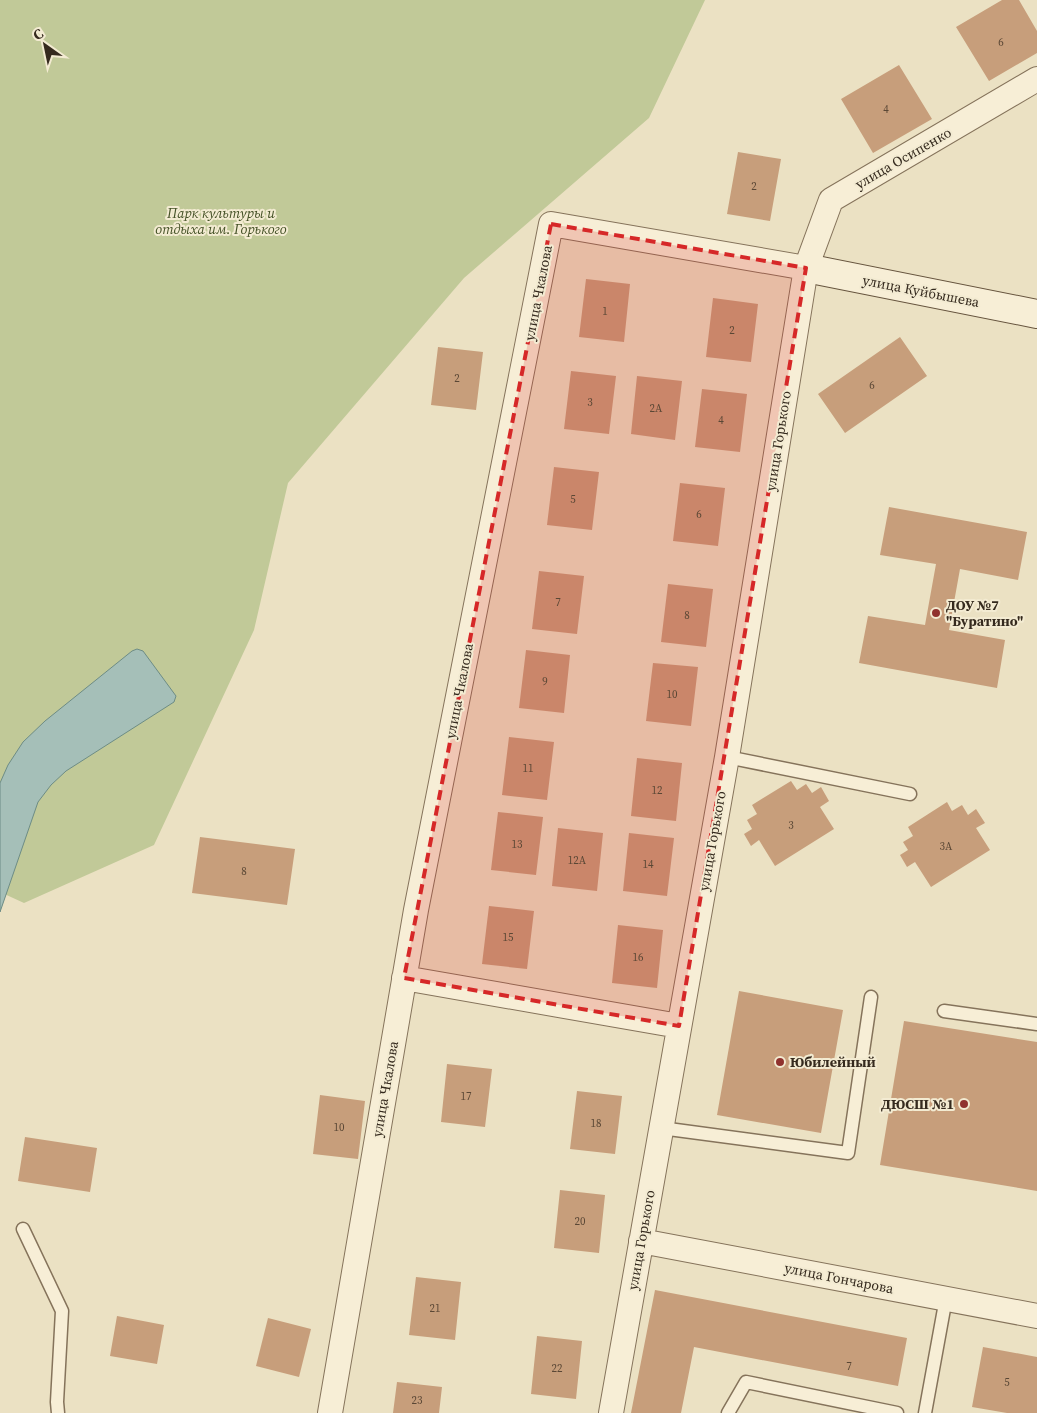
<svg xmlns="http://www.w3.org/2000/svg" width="1037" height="1413" font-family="'Source Serif 4',serif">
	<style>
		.green { fill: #c1c998 }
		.water { fill: #a5bfb8; stroke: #6d8c85 }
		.building { fill: #c79e7b }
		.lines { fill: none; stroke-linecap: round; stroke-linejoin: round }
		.lane-casing { stroke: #85735b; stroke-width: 15 }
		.street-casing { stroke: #85735b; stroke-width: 26 }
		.secondary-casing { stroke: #66543e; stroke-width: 30 }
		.lane { stroke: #f7eed6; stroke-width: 12 }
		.street { stroke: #f7eed6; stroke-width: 24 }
		.secondary { stroke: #f7eed6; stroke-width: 28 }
		.marked { fill: #d62828; fill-opacity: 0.2; stroke: #d62828; stroke-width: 4; stroke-dasharray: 10 6; stroke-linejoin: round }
		.poi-dot { fill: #90322e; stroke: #f3ebd2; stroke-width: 2 }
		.labels { text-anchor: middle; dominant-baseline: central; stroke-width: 4; stroke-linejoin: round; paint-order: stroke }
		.number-label { font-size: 11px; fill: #5a4735 }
		.street-label { font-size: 14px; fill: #352a1e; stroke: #f3ebd2 }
		.park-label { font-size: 14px; font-style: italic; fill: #445126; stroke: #f3ebd2 }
		.poi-label { font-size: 14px; font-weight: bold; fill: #352a1e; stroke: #f3ebd2; text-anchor: start }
	</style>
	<rect width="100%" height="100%" fill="#ebe1c3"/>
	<path class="green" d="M0,0H705L649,118L464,278L288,483L254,630L154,845L24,903L0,892Z"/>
	<path class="water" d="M137,649L143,651L176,696L174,702L66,771L51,785L38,802L0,912V783L8,765L23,742L45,721L132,651Z"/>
	<path class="building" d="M1002,0H1019L1037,31V53L989,81L956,27Z
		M899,65L932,119L873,153L841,99Z
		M738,152L781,159L770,221L727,214Z
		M586,279L630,284L624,342L579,337Z
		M713,298L758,304L751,362L706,357Z
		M900,337L927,376L845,433L818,394Z
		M438,347L483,352L476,410L431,405Z
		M571,371L616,376L609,434L564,429Z
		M637,376L682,381L675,440L631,434Z
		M702,389L747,394L740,452L695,447Z
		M554,467L599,472L592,530L547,525Z
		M680,483L725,488L718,546L673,541Z
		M889,507L1027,532L1018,580L960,569L949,630L1005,640L997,688L859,663L868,616L925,625L936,564L880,555Z
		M539,571L584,576L577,634L532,629Z
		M668,584L713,589L706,647L661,642Z
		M526,650L570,655L564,713L519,708Z
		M653,663L698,667L691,726L646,721Z
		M509,737L554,742L547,800L502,795Z
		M637,758L682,763L676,821L631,816Z
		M791,781L797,790L806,784L812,793L821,787L829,801L820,807L834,829L775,866L759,840L751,846L744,834L752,829L747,820L757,814L752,805Z
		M947,802L952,811L962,805L968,815L976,809L985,823L976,828L990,850L931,887L915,862L907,867L900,855L908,850L903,842L913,836L908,827Z
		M498,812L543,817L536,875L491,870Z
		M558,828L603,833L597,891L552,886Z
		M629,833L674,838L667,896L623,891Z
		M200,837L295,849L287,905L192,893Z
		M489,906L534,911L527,969L482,964Z
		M618,925L663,930L657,988L612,983Z
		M739,991L843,1010L821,1133L717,1115Z
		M904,1021L1037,1042V1191L880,1165Z
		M447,1064L492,1069L485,1127L441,1122Z
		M577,1091L622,1096L615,1154L570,1149Z
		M320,1095L365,1101L358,1159L313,1154Z
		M25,1137L97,1148L90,1192L18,1181Z
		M560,1190L605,1195L599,1253L554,1248Z
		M416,1277L461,1282L455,1340L409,1335Z
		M655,1290L907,1338L898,1386L694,1347L681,1413H631Z
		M117,1316L164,1325L157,1364L110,1356Z
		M268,1318L311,1329L299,1377L256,1366Z
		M537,1336L582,1341L576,1399L531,1394Z
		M983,1347L1037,1357V1413H1007L972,1407Z
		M397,1382L442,1387L439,1413H393Z"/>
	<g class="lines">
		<g class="lane-casing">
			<path id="lane" d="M727,757L910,794
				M944,1011L1037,1024
				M661,1128L848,1153L871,997
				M23,1229L62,1311L57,1402L58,1413
				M728,1413L746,1382L897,1413
				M925,1413L946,1298"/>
		</g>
		<g class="street-casing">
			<path id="street" d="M404,978L679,1026
				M641,1241L1037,1316
				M330,1413L416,910L551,224L806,268
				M611,1413L727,757L806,268L831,200L1037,79"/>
		</g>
		<g class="secondary-casing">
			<path id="secondary" d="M806,268L1037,314"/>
		</g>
		<use href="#lane" class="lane"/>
		<use href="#street" class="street"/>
		<use href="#secondary" class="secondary"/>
	</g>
	<path class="marked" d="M551,224L806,268L679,1026L404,978Z"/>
	<g class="poi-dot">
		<circle cx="936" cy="613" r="5"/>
		<circle cx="780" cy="1062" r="5"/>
		<circle cx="964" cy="1104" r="5"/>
	</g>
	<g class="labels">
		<g class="number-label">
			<text x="1001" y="42">6</text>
			<text x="886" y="109">4</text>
			<text x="754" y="186">2</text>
			<text x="605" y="311">1</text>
			<text x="732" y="330">2</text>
			<text x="457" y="378">2</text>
			<text x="872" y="385">6</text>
			<text x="590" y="402">3</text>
			<text x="656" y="408">2А</text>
			<text x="721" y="420">4</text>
			<text x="573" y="499">5</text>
			<text x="699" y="514">6</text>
			<text x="558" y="602">7</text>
			<text x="687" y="615">8</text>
			<text x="545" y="681">9</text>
			<text x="672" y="694">10</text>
			<text x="528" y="768">11</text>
			<text x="657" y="790">12</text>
			<text x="791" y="825">3</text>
			<text x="517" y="844">13</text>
			<text x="946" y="846">3А</text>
			<text x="577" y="860">12А</text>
			<text x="648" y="864">14</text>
			<text x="244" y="871">8</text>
			<text x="508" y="937">15</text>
			<text x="638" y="957">16</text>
			<text x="466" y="1096">17</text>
			<text x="596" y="1123">18</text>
			<text x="339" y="1127">10</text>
			<text x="580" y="1221">20</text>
			<text x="435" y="1308">21</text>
			<text x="849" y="1366">7</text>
			<text x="557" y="1368">22</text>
			<text x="1007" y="1382">5</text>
			<text x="417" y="1400">23</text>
		</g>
		<g class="street-label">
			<text transform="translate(903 158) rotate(-30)">улица Осипенко</text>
			<text transform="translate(921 291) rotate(11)">улица Куйбышева</text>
			<text transform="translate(538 293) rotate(-79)">улица Чкалова</text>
			<text transform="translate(778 441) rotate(-81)">улица Горького</text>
			<text transform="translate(459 691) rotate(-79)">улица Чкалова</text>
			<text transform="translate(712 841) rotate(-80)">улица Горького</text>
			<text transform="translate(385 1089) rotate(-80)">улица Чкалова</text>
			<text transform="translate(641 1240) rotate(-80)">улица Горького</text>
			<text transform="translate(839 1278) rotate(11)">улица Гончарова</text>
		</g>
		<g class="park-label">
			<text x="221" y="213">Парк культуры и<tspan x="221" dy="16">отдыха им. Горького</tspan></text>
		</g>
		<g class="poi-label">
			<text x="946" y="605">ДОУ №7<tspan x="946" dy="16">"Буратино"</tspan></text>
			<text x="790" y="1062">Юбилейный</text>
			<text x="954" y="1104" text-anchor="end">ДЮСШ №1</text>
		</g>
	</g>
	<g transform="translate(45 45) rotate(327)" stroke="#f3ebd2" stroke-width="4" paint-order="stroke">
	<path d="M0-4L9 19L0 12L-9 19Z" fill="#352a1e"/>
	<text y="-8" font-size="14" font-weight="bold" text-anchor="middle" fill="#352a1e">С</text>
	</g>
</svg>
